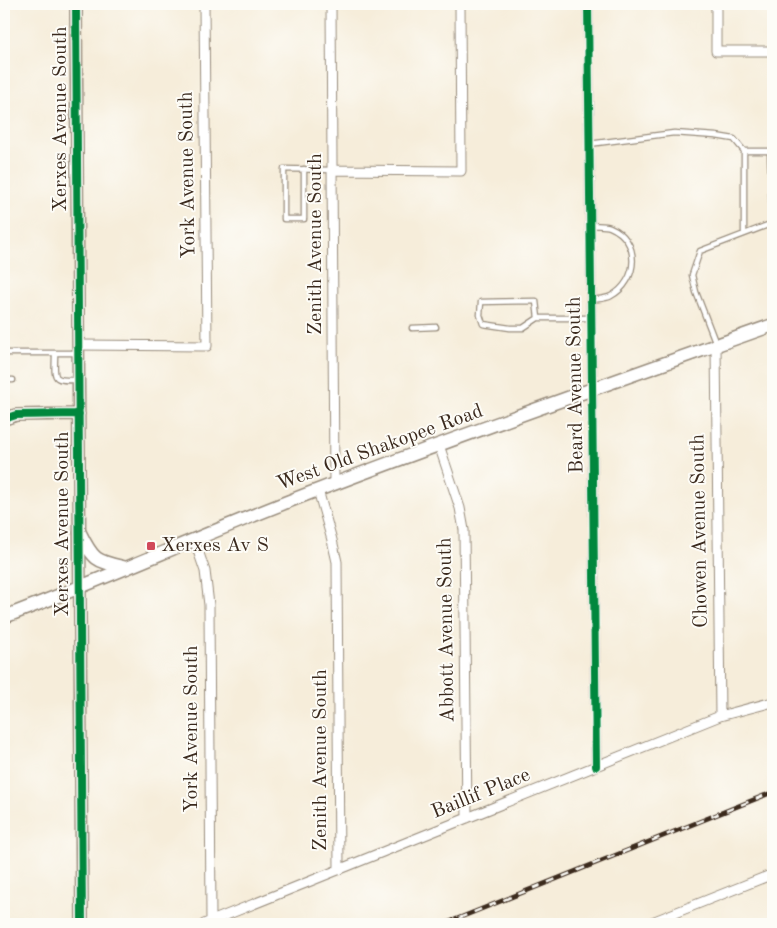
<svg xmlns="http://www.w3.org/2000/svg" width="777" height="928" font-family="'Old Standard TT',serif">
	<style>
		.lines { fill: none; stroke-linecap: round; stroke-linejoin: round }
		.service-casing { stroke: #988c7c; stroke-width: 7 }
		.minor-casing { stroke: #988c7c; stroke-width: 11 }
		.tertiary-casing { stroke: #988c7c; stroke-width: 14 }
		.secondary-casing { stroke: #988c7c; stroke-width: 15 }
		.service { stroke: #fff; stroke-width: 4.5 }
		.minor { stroke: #fff; stroke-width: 9 }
		.tertiary { stroke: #fff; stroke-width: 11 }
		.secondary { stroke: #fff; stroke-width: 12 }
		.rail-casing { stroke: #3b2a1e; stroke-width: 4.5 }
		.rail { stroke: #fdfcf7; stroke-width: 2.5; stroke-dasharray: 8; stroke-linecap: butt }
		.cycleway-casing { stroke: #fdfcf7; stroke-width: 11 }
		.cycleway { stroke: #00873e; stroke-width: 8 }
		.poi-dot { fill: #d1495b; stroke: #fdfcf7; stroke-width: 2 }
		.labels { text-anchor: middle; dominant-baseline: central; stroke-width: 4; stroke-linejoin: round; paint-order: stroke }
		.street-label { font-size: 20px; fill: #3b2a1e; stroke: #fdfcf7 }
		.poi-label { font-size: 20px; fill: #3b2a1e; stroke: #fdfcf7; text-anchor: start }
	</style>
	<rect width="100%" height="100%" fill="#fdfcf7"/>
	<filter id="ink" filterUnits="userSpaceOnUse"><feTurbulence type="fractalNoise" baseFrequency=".02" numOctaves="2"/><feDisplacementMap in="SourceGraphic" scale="10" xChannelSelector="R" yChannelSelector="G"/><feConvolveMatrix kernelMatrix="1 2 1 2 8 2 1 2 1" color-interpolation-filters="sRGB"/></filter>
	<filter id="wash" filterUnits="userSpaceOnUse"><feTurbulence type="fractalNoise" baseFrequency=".0096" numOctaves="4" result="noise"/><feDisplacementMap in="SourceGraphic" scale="20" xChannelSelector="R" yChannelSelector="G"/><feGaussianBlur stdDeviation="1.12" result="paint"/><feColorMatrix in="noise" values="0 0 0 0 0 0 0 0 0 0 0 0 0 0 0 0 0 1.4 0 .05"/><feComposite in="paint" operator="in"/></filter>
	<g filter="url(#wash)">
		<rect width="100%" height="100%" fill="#f6edda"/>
	</g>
	<g filter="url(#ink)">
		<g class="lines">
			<g class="service-casing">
				<path id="service" d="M589,144L674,133L716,136L734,139L744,151H773
					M744,151V234
					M770,151L772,224
					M304,169V219H284V169L332,170
					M590,225C596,226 605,225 610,227C641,240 639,281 611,296C606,299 597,299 591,300
					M538,318L536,301L481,302L480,315L483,324L510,328H523L538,318H591
					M412,328L436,327
					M716,344L696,292L692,275L700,251L773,223
					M4,353H77
					M55,353C55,378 50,381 78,380
					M4,380H13"/>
			</g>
			<g class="minor-casing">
				<path id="minor" d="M331,4L334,484
					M588,4L596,766
					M716,4V51H773
					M333,170L461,171L460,4
					M79,345L207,346L204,4
					M716,346L720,716
					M439,445L460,508L464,530L467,818
					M318,490L332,540L337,562L339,870
					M194,539L205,571L209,605L211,921
					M204,924L720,716L773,702
					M647,924L773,874"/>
			</g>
			<g class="tertiary-casing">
				<path id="tertiary" d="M76,4L82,924
					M4,419L16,415L79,414"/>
			</g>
			<g class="secondary-casing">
				<path id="secondary" d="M80,533C94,562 97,561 127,568
					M4,617C110,577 212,530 318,490C469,432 621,379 773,325"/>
			</g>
			<use href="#service" class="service"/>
			<use href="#minor" class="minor"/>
			<use href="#tertiary" class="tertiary"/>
			<use href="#secondary" class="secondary"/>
			<g class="rail-casing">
				<path id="rail" d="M444,924L773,792"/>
			</g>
			<use href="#rail" class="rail"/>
			<g class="cycleway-casing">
				<path id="cycleway" d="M76,4L82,924
					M588,4L596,766
					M4,419L16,415L79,414"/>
			</g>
			<use href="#cycleway" class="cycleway"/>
		</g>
	</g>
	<rect class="poi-dot" x="146" y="541" width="10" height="10" rx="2.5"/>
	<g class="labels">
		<g class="street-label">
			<text transform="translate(61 119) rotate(-90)">Xerxes Avenue South</text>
			<text transform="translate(188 175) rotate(-91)">York Avenue South</text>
			<text transform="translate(316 244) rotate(-90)">Zenith Avenue South</text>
			<text transform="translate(576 385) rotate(-91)">Beard Avenue South</text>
			<text transform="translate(380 448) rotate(-20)">West Old Shakopee Road</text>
			<text transform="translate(63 524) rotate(-90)">Xerxes Avenue South</text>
			<text transform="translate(700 531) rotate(-91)">Chowen Avenue South</text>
			<text transform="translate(447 630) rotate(-91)">Abbott Avenue South</text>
			<text transform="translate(192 729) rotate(-90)">York Avenue South</text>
			<text transform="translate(321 760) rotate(-90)">Zenith Avenue South</text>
			<text transform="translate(481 794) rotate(-22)">Baillif Place</text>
		</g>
		<g class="poi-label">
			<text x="161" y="546">Xerxes Av S</text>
		</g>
	</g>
	<rect width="777" height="928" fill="none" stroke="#fdfcf7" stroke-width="20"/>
</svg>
